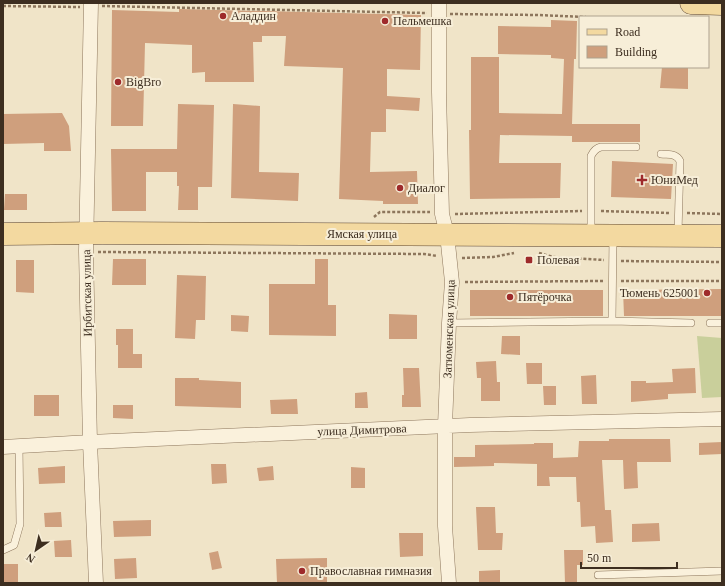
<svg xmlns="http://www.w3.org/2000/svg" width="725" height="586" font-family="Georgia,serif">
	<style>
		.green { fill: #c9cf9b }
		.building { fill: #cf9f7d }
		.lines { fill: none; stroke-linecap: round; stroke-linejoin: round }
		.service-casing { stroke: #8d765c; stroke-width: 8 }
		.minor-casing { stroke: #8d765c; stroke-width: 15 }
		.primary-casing { stroke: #5b4430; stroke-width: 23 }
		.path { stroke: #8d765c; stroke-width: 2.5; stroke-dasharray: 3 2; stroke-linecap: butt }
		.service { stroke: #faf1dc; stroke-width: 7 }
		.minor { stroke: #faf1dc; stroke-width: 14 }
		.primary { stroke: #f3d9a0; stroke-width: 22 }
		.poi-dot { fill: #9e2a2b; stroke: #f7eed8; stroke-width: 1.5 }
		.labels { text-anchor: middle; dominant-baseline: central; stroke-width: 4; stroke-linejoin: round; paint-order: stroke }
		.poi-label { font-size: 12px; fill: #3d2e20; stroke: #f7eed8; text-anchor: start }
		.street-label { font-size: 12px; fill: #3d2e20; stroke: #f7eed8 }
	</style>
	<rect width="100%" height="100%" fill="#f0e4c8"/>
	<path class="green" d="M697,336L722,338V397L702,398Z"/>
	<path class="building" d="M179,9L421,15L420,70L387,69V96L420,98L419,111L386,109V132H371L370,172L417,171L418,204H383V201L339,199L343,68L284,66L286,36H262V42H253L254,82H205V72L192,73V45L145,43L143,126H111L112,10L179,12Z
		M551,20L577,21L576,59H574L572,124H640V142H572V136L500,135L499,163H561L560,198L470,199L469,130H471V57H499V113L562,114L564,59L551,58V55L498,54V26L551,27Z
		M662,67H688V89L660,88Z
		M178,104L214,105L212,187H198V210H178L179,186H177V172H146V211H112L111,149H177Z
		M233,104L260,106L259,172L299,173L298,201L231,198Z
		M62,113L69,126L71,151H44V143L3,144V114Z
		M612,161L673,164L671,199L611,197Z
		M5,194H27V210H4Z
		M113,259H146V285H112Z
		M315,259H328V305H336V336L269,335V284H315Z
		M16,260H34V293L16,292Z
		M177,275L206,276L205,320H196L195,339L175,338Z
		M722,289V316H624L623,290Z
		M470,290H603V316H470Z
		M389,314L417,315V339H389Z
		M231,315L249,316L248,332L231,331Z
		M116,329H133V354H142V368H118V345H116Z
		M502,336H520V355L501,354Z
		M496,361L497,382H500V401H481V378H477L476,362Z
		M526,363H542V384H527Z
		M403,368H419L421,407H402V395H404Z
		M695,368L696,393L668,394V399L631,402V381H646V383L673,382L672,369Z
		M596,375L597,404H582L581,376Z
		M175,378H199V380L241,382V408L175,406Z
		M543,386H556V405H544Z
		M367,392L368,408H355V393Z
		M34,395H59V416H34Z
		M297,399L298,414H271L270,400Z
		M113,405H133V419L113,418Z
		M609,439H670L671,462H637L638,488L624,489L623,460H602L605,510H611L613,542L596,543L595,526L581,527L580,502H577L576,477H549L550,486H537V464L494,463V466L454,467V457H475V445L534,444V443H553V458L578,457L579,441H609Z
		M722,442V454L699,455V443Z
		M211,464H226L227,483L212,484Z
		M65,466V483L39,484L38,468Z
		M273,466L274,480L259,481L257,468Z
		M351,467L365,468V488H351Z
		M476,507H495L496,533H503L502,550H478Z
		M61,512L62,527H45L44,513Z
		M151,520V536L114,537L113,521Z
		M659,523L660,541L632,542V524Z
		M399,533H423V556L400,557Z
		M71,540L72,557H55L54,541Z
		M564,550H583V565H577V583H565Z
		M218,551L222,568L212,570L209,553Z
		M136,558L137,578L115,579L114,559Z
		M327,558V582L277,583L276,559Z
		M3,564H18V583H3Z
		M500,570V583H479V571Z"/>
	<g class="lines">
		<g class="service-casing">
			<path id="service" d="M661,154C669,155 676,153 680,161L678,233
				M591,232V156C593,152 596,148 601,147H636
				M613,237L612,321L691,323
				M449,323L612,321
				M710,323H722
				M3,550L14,545L20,524L19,446
				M598,575L722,571"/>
		</g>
		<g class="minor-casing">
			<path id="minor" d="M91,3L86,251L90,442L96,583
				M439,3V92L442,214L447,234L452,282L449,323L445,426V526L449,583
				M3,447L90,442L470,425L722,419"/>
		</g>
		<g class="primary-casing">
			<path id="primary" d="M691,3L722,4
				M3,234L102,233L722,236"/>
		</g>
		<path class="path" d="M3,6L80,7
			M102,6L427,13
			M450,14L537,15L586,17
			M601,211L670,213
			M687,213L722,214
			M455,214L582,211
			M374,217L380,212H430
			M98,252L424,254L437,256
			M539,253L553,257L604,260
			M462,258L493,257L514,253
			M621,261L722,262
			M621,281H722
			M465,282L604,281"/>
		<use href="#service" class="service"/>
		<use href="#minor" class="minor"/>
		<use href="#primary" class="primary"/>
	</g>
	<g class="poi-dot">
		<circle cx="223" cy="16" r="4"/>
		<circle cx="385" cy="21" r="4"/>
		<circle cx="118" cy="82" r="4"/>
		<path d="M640 174h4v4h4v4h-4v4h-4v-4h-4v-4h4z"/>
		<circle cx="400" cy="188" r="4"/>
		<rect x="525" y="256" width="8" height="8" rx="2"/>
		<circle cx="707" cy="293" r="4"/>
		<circle cx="510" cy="297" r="4"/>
		<circle cx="302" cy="571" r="4"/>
	</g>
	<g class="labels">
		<g class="poi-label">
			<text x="231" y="16">Аладдин</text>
			<text x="393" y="21">Пельмешка</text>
			<text x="126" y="82">BigBro</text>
			<text x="651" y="180">ЮниМед</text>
			<text x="408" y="188">Диалог</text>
			<text x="537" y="260">Полевая</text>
			<text x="699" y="293" text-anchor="end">Тюмень 625001</text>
			<text x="518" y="297">Пятёрочка</text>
			<text x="310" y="571">Православная гимназия</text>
		</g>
		<g class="street-label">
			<text x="362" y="234">Ямская улица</text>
			<text transform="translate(87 293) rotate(-91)">Ирбитская улица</text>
			<text transform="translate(449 329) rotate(-88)">Затюменская улица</text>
			<text transform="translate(362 430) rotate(-2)">улица Димитрова</text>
		</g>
	</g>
	<rect width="725" height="586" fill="none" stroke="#3d2e20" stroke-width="8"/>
	<rect x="579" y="16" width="130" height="52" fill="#f7eed8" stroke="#ada18e"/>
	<rect x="587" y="29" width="20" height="6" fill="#f3d9a0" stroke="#ada18e"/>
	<text x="615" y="36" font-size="12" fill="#3d2e20">Road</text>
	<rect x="587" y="46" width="20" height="12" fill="#cf9f7d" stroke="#ada18e"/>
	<text x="615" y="56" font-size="12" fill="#3d2e20">Building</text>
	<g transform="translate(36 550) rotate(214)" stroke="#f7eed8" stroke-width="3" paint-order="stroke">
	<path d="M0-3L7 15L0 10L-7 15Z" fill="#3d2e20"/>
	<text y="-6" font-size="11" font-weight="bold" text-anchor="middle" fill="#3d2e20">N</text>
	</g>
	<path d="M581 562v6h96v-6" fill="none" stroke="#3d2e20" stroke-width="2"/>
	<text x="587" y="562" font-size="12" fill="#3d2e20" stroke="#f7eed8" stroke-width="3" paint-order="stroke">50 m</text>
</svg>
